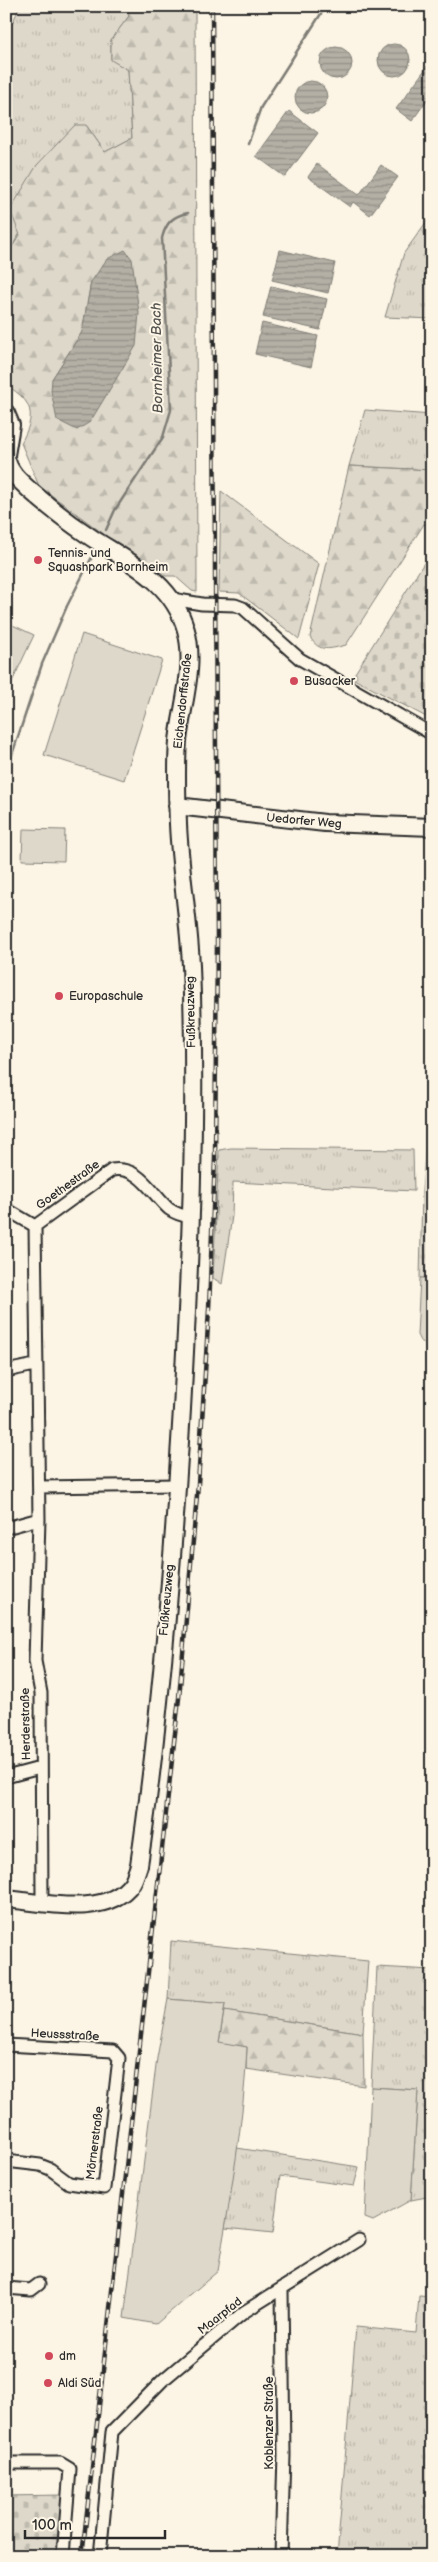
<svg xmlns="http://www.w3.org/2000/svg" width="438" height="2562" font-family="'Balsamiq Sans',sans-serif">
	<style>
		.grass { fill: url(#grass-tufts); stroke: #84827a }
		.forest { fill: url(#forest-firs); stroke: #84827a; fill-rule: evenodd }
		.cemetery { fill: url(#cemetery-stones); stroke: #84827a }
		.garden { fill: #ded8ca; stroke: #84827a }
		.water { fill: url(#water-rules); stroke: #7d7b74 }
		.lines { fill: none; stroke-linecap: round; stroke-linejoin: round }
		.stream { stroke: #7d7b74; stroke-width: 2.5 }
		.street-casing { stroke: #2b2b2b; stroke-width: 15 }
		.secondary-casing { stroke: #2b2b2b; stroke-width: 20 }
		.street { stroke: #fcf5e5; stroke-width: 11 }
		.secondary { stroke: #fcf5e5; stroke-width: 16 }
		.rail-casing { stroke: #2b2b2b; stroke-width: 4.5 }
		.rail { stroke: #fcf5e5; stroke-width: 2.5; stroke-dasharray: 8; stroke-linecap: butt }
		.poi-dot { fill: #d1495b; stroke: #fcf5e5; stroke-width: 2 }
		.labels { text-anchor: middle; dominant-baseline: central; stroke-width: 4; stroke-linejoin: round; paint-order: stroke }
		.poi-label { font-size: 12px; fill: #2b2b2b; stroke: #fcf5e5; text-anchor: start }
		.street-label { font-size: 12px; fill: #2b2b2b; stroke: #fcf5e5 }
		.water-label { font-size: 14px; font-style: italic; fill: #545350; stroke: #fcf5e5 }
	</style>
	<defs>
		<pattern id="grass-tufts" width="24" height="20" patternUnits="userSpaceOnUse" patternTransform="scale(1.25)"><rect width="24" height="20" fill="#ded8ca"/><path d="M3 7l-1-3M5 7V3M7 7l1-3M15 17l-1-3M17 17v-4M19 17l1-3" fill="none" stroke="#bfbaae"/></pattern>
		<pattern id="forest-firs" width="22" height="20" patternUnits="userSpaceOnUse" patternTransform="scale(1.25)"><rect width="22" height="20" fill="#ded8ca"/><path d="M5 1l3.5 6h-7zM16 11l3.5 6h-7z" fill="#bfbaae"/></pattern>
		<pattern id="cemetery-stones" width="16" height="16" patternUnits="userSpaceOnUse" patternTransform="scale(1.25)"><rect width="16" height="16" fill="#ded8ca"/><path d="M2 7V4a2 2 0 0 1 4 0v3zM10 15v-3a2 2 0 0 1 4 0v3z" fill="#bfbaae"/></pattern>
		<pattern id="water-rules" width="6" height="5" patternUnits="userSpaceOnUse" patternTransform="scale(1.25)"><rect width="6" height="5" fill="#b4b0a5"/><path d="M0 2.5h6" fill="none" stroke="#938f87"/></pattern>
	</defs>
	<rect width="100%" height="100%" fill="#fcf5e5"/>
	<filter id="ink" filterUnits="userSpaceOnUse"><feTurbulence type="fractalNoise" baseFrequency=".02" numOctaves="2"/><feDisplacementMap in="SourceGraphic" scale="10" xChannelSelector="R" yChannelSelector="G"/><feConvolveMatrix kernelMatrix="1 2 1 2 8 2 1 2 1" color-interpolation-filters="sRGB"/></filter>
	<g filter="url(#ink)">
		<path class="grass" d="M20,6H127L129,16L111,40V59L128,69L132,138L105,152L86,125L6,256V37Z
			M432,214V319L385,317L404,253Z
			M365,410L432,415V470L349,466Z
			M429,1106H432V1278H420L422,1191Z
			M231,1148L413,1150L414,1191L233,1182L232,1216L222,1284L213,1278L219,1150Z
			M171,1941L368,1961L363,2033L224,2011L225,2004L168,1999Z
			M377,1967L432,1970V2196L411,2200L418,2090L371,2087Z
			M237,2148L359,2167L354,2186L280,2176L273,2233L225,2228Z
			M419,2296L432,2297V2556H337L356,2327L416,2333Z"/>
		<path class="forest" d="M127,6H195L197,592L192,591L175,576H166L120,546L39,486L21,443C36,415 34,402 6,385V256L20,235L10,210L37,165L75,125H86L105,152L132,138L128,70L111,60V40L129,16ZM91,282L77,430L52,379L82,332Z
			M349,466L432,470V526L424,524L346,645C330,649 319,653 310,637Z
			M221,491L319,564L299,639L239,593L219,592Z
			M224,2011L363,2033L364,2086L246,2069L247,2047L219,2043Z"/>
		<path class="cemetery" d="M432,550V720L352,678Z
			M62,2495L55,2556H6V2496Z"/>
		<path class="garden" d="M6,622L34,635L12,682L6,679Z
			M82,634L162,660L124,780L44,755Z
			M23,829L65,830L64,861L22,860Z
			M420,1278H432V1346L420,1341L417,1335Z
			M168,1999L225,2004L219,2042L247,2047C244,2122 230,2197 218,2271L156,2324L124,2318L157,2058Z
			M371,2087L418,2090L411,2200L373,2221L365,2218Z"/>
		<path class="water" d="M378 60a16 16 0 1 1 32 0a16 16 0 1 1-32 0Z
			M320 63a16 16 0 1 1 32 0a16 16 0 1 1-32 0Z
			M429,64L432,66V93L412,121L396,109Z
			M295 97a16 16 0 1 1 32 0a16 16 0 1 1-32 0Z
			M289,111L318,133L285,177L256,156Z
			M317,164L359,195L381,165L398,177L370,215L353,202L350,207L308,177Z
			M125,250L132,259L139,313L136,346L90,422L77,430L57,420L51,391L52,379L82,332L91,282L107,259Z
			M280,250L335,263L328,293L272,280Z
			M271,286L327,299L320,330L263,317Z
			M262,323L318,336L311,367L255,354Z"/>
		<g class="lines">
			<path class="stream" d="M248,144L261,107L326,6
				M106,530L115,510L163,437L171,410L162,238C166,223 172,216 188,213
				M6,773L42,664L67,606L96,549"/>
			<g class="street-casing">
				<path id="street" d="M172,599L202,604L235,605L243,608L300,659L432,734
					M6,1209L35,1226
					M35,1226L39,1519L35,1661L41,1693L42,1902
					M35,1226L112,1170C140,1166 151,1193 169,1209C176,1214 183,1216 191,1217
					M6,1371L35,1365
					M39,1487L177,1485
					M6,1528L39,1519
					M6,1777L40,1768
					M6,2045L113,2051L119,2058L104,2188L69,2183L50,2169L40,2165L6,2161
					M6,2288L31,2290L39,2284
					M6,2463H60L70,2469L63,2556
					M100,2556L112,2432L163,2380L244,2312L359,2240
					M281,2556L284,2455L282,2290"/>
			</g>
			<g class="secondary-casing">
				<path id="secondary" d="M6,413L11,425L6,455
					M6,457C9,473 21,482 32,492C51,509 71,524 92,538C129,562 173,582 186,630C196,666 182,705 178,741C176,768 177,796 178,824C180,871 189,919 191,966C197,1114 190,1262 182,1409C173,1561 161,1715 139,1865C137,1871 135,1878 132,1883C107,1919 43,1902 6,1899
					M177,806L325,823L432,827"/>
			</g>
			<use href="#street" class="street"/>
			<use href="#secondary" class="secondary"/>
			<g class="rail-casing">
				<path id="rail" d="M82,2556L179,1698L198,1484L209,1309L215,1158L217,941L212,6"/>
			</g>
			<use href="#rail" class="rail"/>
		</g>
	</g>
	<g class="poi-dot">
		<circle cx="38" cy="560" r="5"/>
		<circle cx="294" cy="681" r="5"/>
		<circle cx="59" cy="996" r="5"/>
		<circle cx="49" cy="2356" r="5"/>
		<circle cx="48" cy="2383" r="5"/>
	</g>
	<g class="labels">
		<g class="poi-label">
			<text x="48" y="553">Tennis- und<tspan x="48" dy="14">Squashpark Bornheim</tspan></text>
			<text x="304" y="681">Busacker</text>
			<text x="69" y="996">Europaschule</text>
			<text x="59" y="2356">dm</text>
			<text x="58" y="2383">Aldi Süd</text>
		</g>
		<g class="street-label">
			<text transform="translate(183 701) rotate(-84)">Eichendorffstraße</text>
			<text transform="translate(304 821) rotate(5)">Uedorfer Weg</text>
			<text transform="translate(191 1012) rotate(-91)">Fußkreuzweg</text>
			<text transform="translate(68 1185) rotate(-36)">Goethestraße</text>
			<text transform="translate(167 1600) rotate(-85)">Fußkreuzweg</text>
			<text transform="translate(26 1724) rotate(-91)">Herderstraße</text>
			<text transform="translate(65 2035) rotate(3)">Heussstraße</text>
			<text transform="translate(95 2143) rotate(-83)">Mörnerstraße</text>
			<text transform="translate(220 2316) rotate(-38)">Maarpfad</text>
			<text transform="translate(269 2423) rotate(-90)">Koblenzer Straße</text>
		</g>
		<g class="water-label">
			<text transform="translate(157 358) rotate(-91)">Bornheimer Bach</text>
		</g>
	</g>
	<rect width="438" height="2562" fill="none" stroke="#fcf5e5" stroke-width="25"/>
	<rect x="12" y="12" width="413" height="2537" fill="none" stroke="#2b2b2b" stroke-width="2" filter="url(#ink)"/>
	<path d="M25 2530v8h140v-8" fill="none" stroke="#2b2b2b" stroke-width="2.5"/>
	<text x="32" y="2530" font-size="15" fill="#2b2b2b" stroke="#fcf5e5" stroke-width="4" paint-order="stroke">100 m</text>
</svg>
